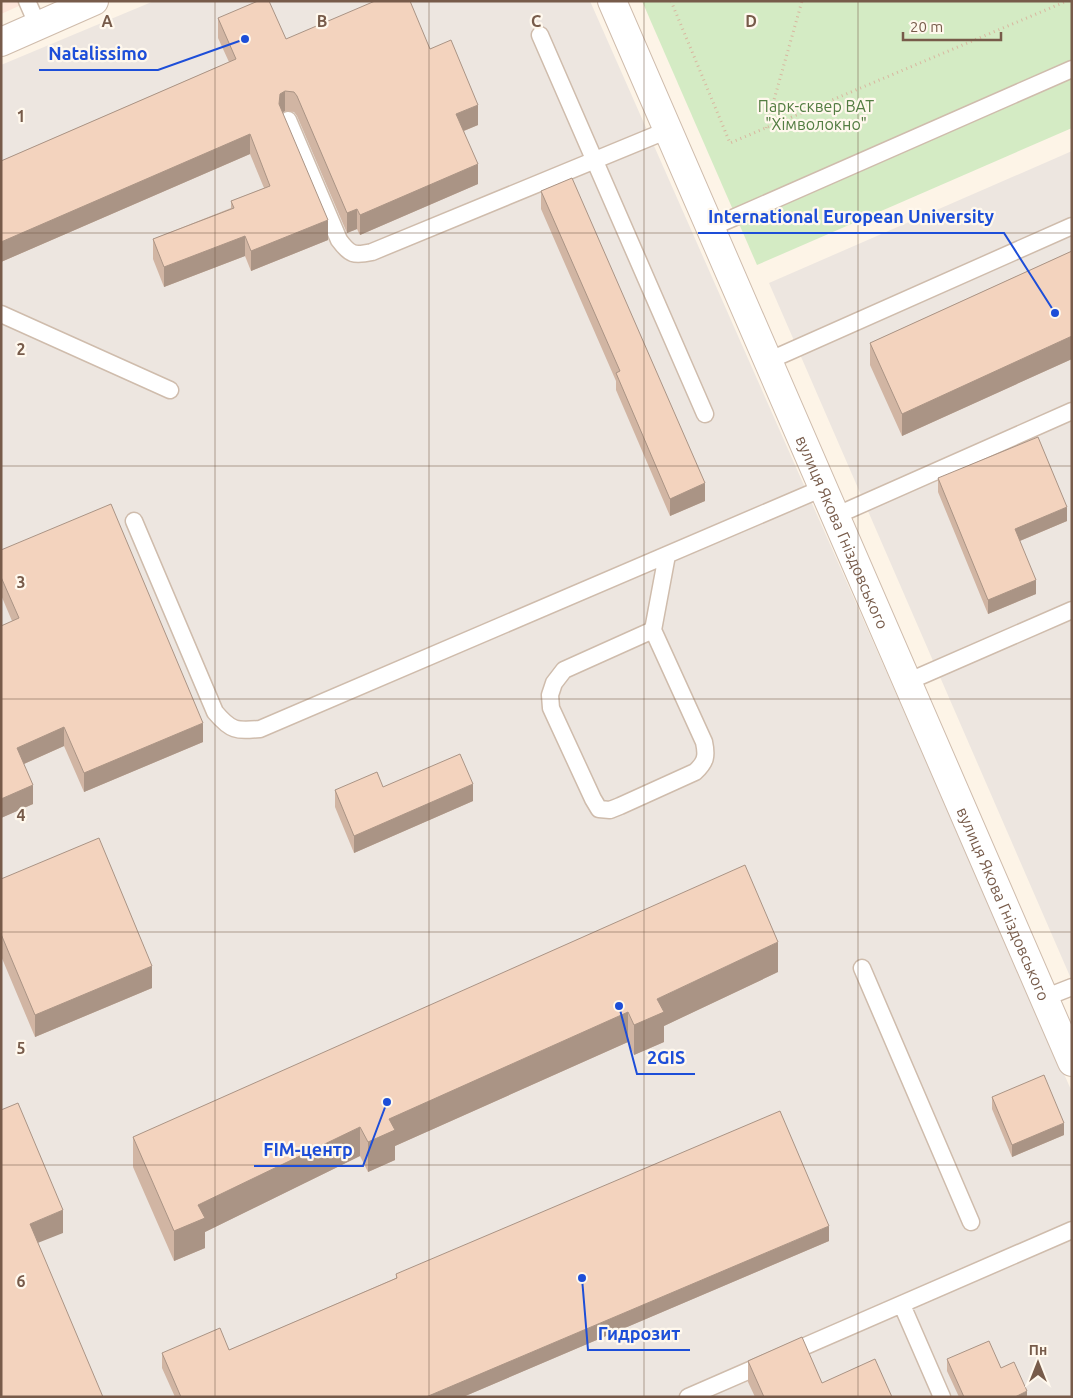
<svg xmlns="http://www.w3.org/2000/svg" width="1073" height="1398" font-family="Ubuntu,sans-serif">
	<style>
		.commercial { fill: #fde5da }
		.industrial { fill: #ede6e0 }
		.green { fill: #d4ebc4 }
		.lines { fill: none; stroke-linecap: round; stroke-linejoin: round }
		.lane-casing { stroke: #cfbcac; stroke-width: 19 }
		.street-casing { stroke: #cfbcac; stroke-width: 30 }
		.path { stroke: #d8b7a0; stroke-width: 3; stroke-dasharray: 1 4; stroke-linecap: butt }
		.lane { stroke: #fff; stroke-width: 16 }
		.street { stroke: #fff; stroke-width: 28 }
		.wall { fill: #d1b5a3 }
		.shaded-wall { fill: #aa9485 }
		.building { fill: #f3d3be; stroke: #aa9485 }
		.grid { fill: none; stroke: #775b4a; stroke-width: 1; stroke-opacity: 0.55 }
		.labels { text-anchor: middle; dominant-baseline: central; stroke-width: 4.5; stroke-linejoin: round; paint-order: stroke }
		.park-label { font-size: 16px; fill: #537d42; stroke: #fff8ed }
		.street-label { font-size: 16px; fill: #775b4a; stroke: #fff8ed }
		.grid-label { font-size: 16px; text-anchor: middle; font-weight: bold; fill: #775b4a; stroke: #fff8ed; stroke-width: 4.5; stroke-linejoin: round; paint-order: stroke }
		.leader { fill: none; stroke: #1d4ed8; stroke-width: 2 }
		.callout-dot { fill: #1d4ed8; stroke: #fff8ed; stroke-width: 2 }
		.callout-label { font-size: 18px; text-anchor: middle; font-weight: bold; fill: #1d4ed8; stroke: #fff8ed; stroke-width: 4.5; stroke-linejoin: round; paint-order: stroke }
	</style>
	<rect width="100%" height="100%" fill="#fdf4e7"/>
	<path class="commercial" d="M1,1H30L1,14Z"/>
	<path class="industrial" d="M154,1H590L1072,1092V1397H1V65Z
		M1072,151V981L769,283Z"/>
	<path class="green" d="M642,1H1072V128L757,265Z"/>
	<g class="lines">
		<g class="lane-casing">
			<path id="lane" d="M27,1L38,26
				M540,35L705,414
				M288,120L339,240C350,255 354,256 372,252L668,130
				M710,228L1072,69
				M1,314L170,390
				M768,361L1072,226
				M835,516L1072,411
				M134,521L215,712C231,731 236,731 260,729L823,488
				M653,630L564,670L554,683L550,695L551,708L593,799L599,809L610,810L620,806L695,772C706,762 707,756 704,742L653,630L667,555
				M907,682L1072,610
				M862,968L971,1222
				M1044,998L1072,987
				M902,1305L942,1397
				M688,1397L1072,1230"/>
		</g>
		<g class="street-casing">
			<g id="street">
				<path id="s1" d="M612,1L1072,1062"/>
				<path d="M1,42L94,1"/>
			</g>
		</g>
		<path class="path" d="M671,1L730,143L1067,1
			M766,128L802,1"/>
		<use href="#lane" class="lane"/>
		<use href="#street" class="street"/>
	</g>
	<path class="wall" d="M218,18L286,39L430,49L478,125L464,131L478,184L360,235L357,229L347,233L297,116L294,112L285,111L282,112L328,240L251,271L245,256L164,287L153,259V239L231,208V201L264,188L250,154L1,262V161L229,62L218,38Z
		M541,191L705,501L670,516L616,390V381L541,209Z
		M1072,251V359L902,436L870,365V343Z
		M938,478L1067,521L1020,541L1036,594L988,614L938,492Z
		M1,550L203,742L84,792L64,746L24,764L33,804L1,818V626L12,621L1,595Z
		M383,787L473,801L354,853L335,807V790Z
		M1,879L152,988L35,1037L1,956Z
		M778,972L664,1026V1042L634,1055L628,1042L395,1146V1160L368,1172L360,1156L205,1232V1248L174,1261L133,1167V1137Z
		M992,1097L1064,1135L1012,1157L992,1109Z
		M829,1241L463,1397H175L162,1368V1353L229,1350L396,1278V1274Z
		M947,1359L1001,1368L1027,1397H959L947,1371Z
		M748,1361L822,1383L892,1397H755L748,1382Z"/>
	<path class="shaded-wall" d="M285,91V111L280,114L279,104L280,94Z
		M478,105V125L456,134V114Z
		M250,134V154L1,262V242Z
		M478,164V184L360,235V215Z
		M357,209V229L347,233V213Z
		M328,220V240L251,271V251Z
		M245,236V256L164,287V267Z
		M1072,336V359L902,436V414Z
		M705,483V501L670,516V499Z
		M1067,507V521L1015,543V529Z
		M1036,580V594L988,614V600Z
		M203,723V742L84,792V773Z
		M64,727V746L17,767V748Z
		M473,784V801L354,853V836Z
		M33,785V804L1,818V799Z
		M778,942V972L664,1026V1042L634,1055V1025L657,999Z
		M152,966V988L35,1037V1015Z
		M628,1012V1042L395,1146V1160L368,1172V1142L389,1119Z
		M1064,1123V1135L1012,1157V1145Z
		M360,1127V1156L205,1232V1248L174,1261V1231L198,1205Z
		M63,1210V1233L30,1246V1224Z
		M829,1226V1241L463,1397H426Z
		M1027,1391V1397H1015Z"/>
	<path class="building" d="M258,1H269L286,39L375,1H410L430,49L451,40L478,105L456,114L478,164L360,215L357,209L347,213L297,96L294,92L285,91L280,94L279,104L328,220L251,251L245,236L164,267L153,239L234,208L231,201L270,186L250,134L1,242V161L236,59L218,18Z
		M572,178L705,483L670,499L616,373L620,371L541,191Z
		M1072,251V336L902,414L870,343Z
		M1038,437L1067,507L1015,529L1036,580L988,600L938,478Z
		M111,504L203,723L84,773L64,727L17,748L33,785L1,799V626L19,618L1,577V550Z
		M460,754L473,784L354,836L335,790L377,772L383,787Z
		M99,838L152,966L35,1015L1,934V879Z
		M745,865L778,942L657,999L664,1012L634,1025L628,1012L389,1119L395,1130L368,1142L360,1127L198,1205L205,1218L174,1231L133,1137Z
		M1044,1075L1064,1123L1012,1145L992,1097Z
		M18,1103L63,1210L30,1224L103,1397H1V1110Z
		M780,1111L829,1226L426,1397H181L162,1353L220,1328L229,1350L397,1278L396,1274Z
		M802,1337L822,1383L875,1359L892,1397H764L748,1361Z
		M989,1341L1001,1368L1014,1362L1027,1391L1015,1397H964L947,1359Z"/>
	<path class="grid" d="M215,1V1397M429,1V1397M644,1V1397M858,1V1397M1,233H1072M1,466H1072M1,699H1072M1,932H1072M1,1165H1072"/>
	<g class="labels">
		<g class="park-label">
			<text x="816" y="106">Парк-сквер ВАТ<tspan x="816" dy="18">"Хімволокно"</tspan></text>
		</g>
		<g class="street-label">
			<text stroke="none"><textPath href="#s1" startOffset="579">вулиця Якова Гніздовського</textPath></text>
			<text stroke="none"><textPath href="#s1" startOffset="984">вулиця Якова Гніздовського</textPath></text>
		</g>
	</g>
	<g class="grid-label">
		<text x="107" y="27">A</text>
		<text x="322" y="27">B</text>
		<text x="536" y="27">C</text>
		<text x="751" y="27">D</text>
		<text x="21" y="122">1</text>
		<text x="21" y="355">2</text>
		<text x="21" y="588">3</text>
		<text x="21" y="821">4</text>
		<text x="21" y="1054">5</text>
		<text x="21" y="1287">6</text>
	</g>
	<path class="leader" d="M245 39L158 70H39M1055 313L1004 233H698M619 1006L637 1074H695M387 1102L363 1166H254M582 1278L588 1350H690"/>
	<g class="callout-dot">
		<circle cx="245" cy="39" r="5"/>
		<circle cx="1055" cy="313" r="5"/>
		<circle cx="619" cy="1006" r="5"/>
		<circle cx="387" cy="1102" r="5"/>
		<circle cx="582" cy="1278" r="5"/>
	</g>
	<g class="callout-label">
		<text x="98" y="60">Natalissimo</text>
		<text x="851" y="223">International European University</text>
		<text x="666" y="1064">2GIS</text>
		<text x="308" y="1156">FIM-центр</text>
		<text x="639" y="1340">Гидрозит</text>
	</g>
	<rect width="1073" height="1398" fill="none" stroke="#775b4a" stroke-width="5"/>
	<g transform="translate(1038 1363)" stroke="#fff8ed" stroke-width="4" paint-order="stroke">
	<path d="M0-4L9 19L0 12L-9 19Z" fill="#775b4a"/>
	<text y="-8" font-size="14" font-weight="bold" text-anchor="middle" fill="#775b4a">Пн</text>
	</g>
	<path d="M903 32v8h98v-8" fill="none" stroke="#775b4a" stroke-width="2.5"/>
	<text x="910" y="32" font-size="15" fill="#775b4a" stroke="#fff8ed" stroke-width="4" paint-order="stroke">20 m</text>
</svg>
